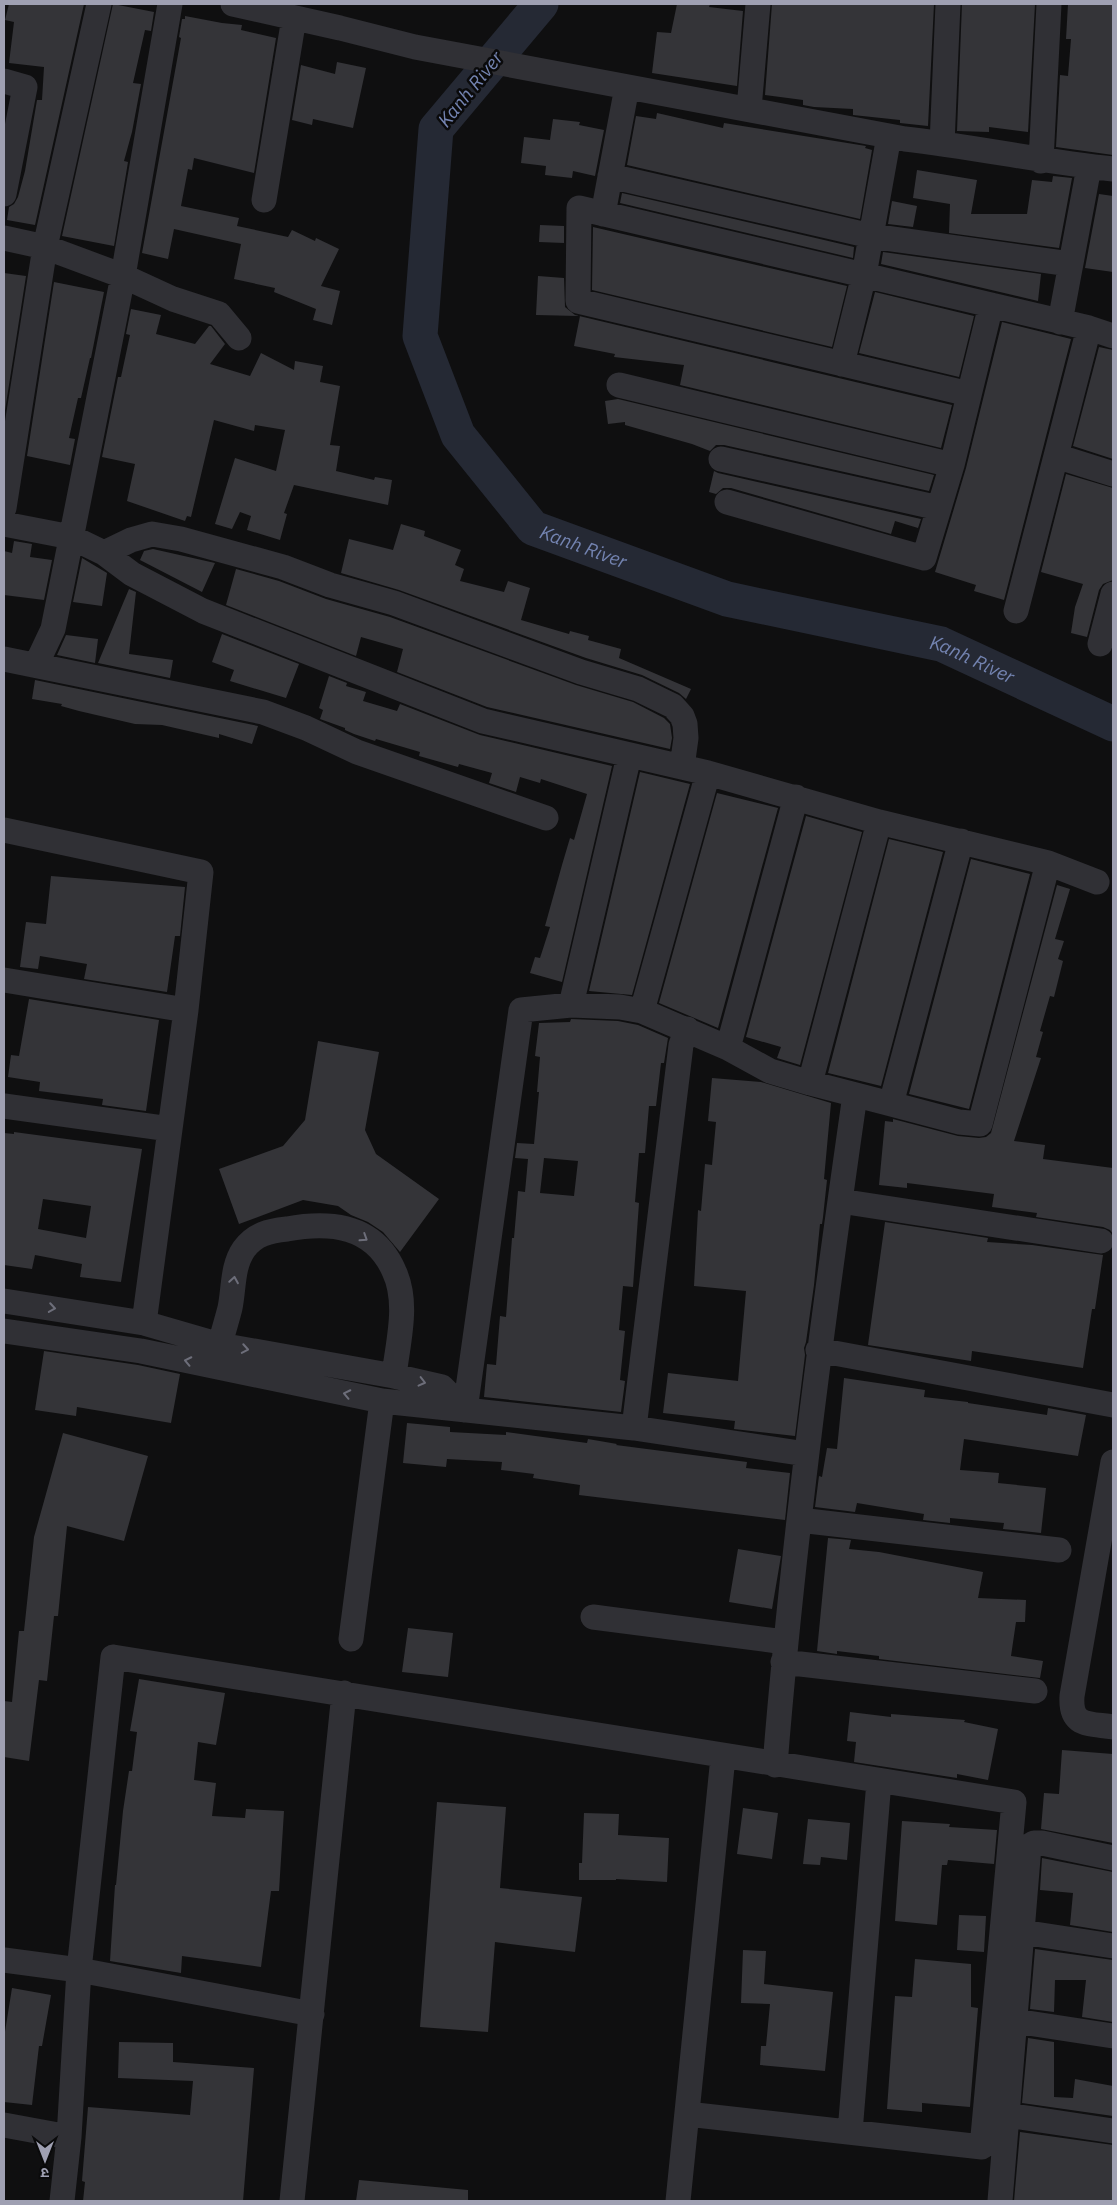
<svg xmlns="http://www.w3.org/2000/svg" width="1117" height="2205" font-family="'IBM Plex Sans','Noto Sans Devanagari',sans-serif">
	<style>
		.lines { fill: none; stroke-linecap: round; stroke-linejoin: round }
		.river { stroke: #252934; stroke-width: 35 }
		.building { fill: #343438; fill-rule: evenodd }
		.minor { stroke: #303035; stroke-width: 25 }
		.oneway { stroke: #6d6e7a }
		.labels { text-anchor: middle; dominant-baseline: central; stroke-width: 5; stroke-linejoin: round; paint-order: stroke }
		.water-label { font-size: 19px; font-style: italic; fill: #7383b0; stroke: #0a0a0b }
	</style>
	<rect width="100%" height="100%" fill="#0f0f10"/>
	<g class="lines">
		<path class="river" id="s1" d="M541,4L436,129L420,336L458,435L533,528L727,599L941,644L1113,724"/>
	</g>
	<path class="building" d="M9,4H84L35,225L7,220L9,207L14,204L18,197L25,171L37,100H42L44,67L9,63L14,22L5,20Z
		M113,4L154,12L151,31L145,30L133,83L141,84L132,132L124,161L128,162L114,246L62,236Z
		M677,4H710L709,7L743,11L737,86L652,73L657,32L671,33Z
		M772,4H934L928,126L900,123V120L853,115V109L814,107L803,105V100L765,95Z
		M962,4H1035L1028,132L989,127V132L957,131Z
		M1068,4H1112L1113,155L1056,147L1060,75L1068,76L1071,39H1066Z
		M185,16L222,23L242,25L241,30L276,38L254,173L194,158L192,170L188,169L181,206L239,218L237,226L288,237L292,230L315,241L316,238L339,249L321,286L340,291L332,325L313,320L316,309L274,292L275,288L234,279L241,244L174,229L168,259L142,253L181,38L179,37L182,19H185Z
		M337,62L366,68L353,128L313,119L312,125L292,120L301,65L335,74Z
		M657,113L723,128L724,123L866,146L865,148L872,150L860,219L627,165L636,116L656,119Z
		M553,119L580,122L579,125L604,130L595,176L573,171L572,178L545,175L546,166L521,163L524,137L550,140Z
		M917,170L977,180L971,214H1027L1032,180L1052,182L1053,176L1072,178L1059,248L949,233L950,204L913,198Z
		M622,193L854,247L853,258L620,203Z
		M1099,194L1113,196V272L1085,268Z
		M892,201L917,206L913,227L888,224Z
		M540,225L564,226V243L539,242Z
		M593,227L847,286L832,347L592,290Z
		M883,252L1041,274L1038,301L881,264Z
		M4,273L26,276L4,417Z
		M538,276L564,278L565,307L575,315L952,405L941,448L680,385L684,365L614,357L615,354L574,346L580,316L536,315Z
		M54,282L104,292L91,358H90L81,398H78L69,438L75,439L70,465L27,456Z
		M875,292L974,316L959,377L859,353Z
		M131,309L161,315L156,334L195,344L209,326H211L225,344L210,364L250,376L261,353L294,370L295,361L323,366L320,382L340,386L330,445L340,446L336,471L374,480L375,477L392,480L388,505L294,485L284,513L287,514L280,540L247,530L251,516L240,512L232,529L215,524L235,458L276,471L285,430L255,425L254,431L214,420L191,517L187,516L185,521L127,501L135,464L102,457L118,377H121L130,335L126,334Z
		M1002,322L1071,339L1004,600L974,591L976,585L935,572L966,468Z
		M1099,347L1113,350V459L1073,446Z
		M618,399L934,475L929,491L724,445H716L710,451L692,444L625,425V422L608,424L605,401Z
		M714,471L718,473L921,519L918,528L895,521L891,534L731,488H723L716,494L709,492Z
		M1066,474L1113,488V580L1103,584L1099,590L1087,637L1071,633L1075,607L1083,584L1041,572Z
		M401,524L425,531L424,536L461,550L455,565L464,569L460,581L504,592L508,581L530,588L521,620L569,634L570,631L589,636L588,640L621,649L619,658L691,689L686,699L679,693L642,675L586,658L399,590L341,573L349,539L393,550Z
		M14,541L32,544L30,557L52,560L44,600L4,595V551L12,553Z
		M153,549L215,563L202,592L140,560L144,551Z
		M82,558L107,573L102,606L73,602Z
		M236,569L279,581L326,599L390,617L576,685L633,702L664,718L670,724L672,738L670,749L487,707L397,672L403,649L361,637L356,656L226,605Z
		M129,589L136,592L129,654L173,660L170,678L98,663Z
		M222,634L299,664L286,698L230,681L234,670L212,662Z
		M66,635L98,639L95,663L57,655Z
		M329,676L347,683L346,686L366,692L363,701L397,711L400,704L480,735L612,766L562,982L530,973L535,957L540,958L550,927L545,926L562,865L570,838L574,840L587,794L541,779L540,783L520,777L516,792L489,783L492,773L459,764L458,767L419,756L420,752L376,739L375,741L354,734L345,730V728L320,719L323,710L319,708Z
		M35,680L258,726L252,744L219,734V738L162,725L135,724L79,711L61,706L62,704L32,699Z
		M640,772L690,784L632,995L589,991Z
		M717,793L778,808L718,1028L659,1003Z
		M806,816L862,832L800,1065L777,1058L781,1047L746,1037Z
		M889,839L943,852L881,1086L828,1073Z
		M971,859L1030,874L969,1109L909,1094Z
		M51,876L185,887L180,936H175L167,992L84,979L87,964L40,956L38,969L20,967L26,922L46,924Z
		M1057,885L1070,889L1055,939L1064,941L1058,959L1063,961L1054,997L1050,996L1040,1031L1043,1032L1036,1057L1041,1058L1014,1141L1045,1145L1043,1159L1113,1168V1234L1110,1230L1103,1227L1036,1217L1037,1213L992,1207L994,1194L907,1183V1188L879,1185L885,1121L893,1122V1119L958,1136L979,1138L986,1137L991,1133Z
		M29,999L159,1020L146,1111L102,1105L103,1099L39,1091L40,1082L8,1077L11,1055L19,1056Z
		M571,1019L618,1021L638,1025L668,1038L664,1063H661L656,1106H649L645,1153H639L635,1202L639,1203L633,1287L623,1286L619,1330L625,1331L620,1380L625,1381L621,1412L484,1397L487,1364L496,1365L500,1316L506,1317L512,1238H514L518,1191L525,1192L528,1159L515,1158L517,1143L534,1144L539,1092H537L540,1057L535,1056L539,1023L570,1022ZM544,1158L578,1161L574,1196L540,1193Z
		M318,1041L379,1052L365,1130L376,1154L439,1199L400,1252L383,1232L368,1222L351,1215L338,1206L303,1200L239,1224L219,1169L283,1146L305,1120Z
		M712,1078L761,1082L831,1103L824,1179L827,1180L823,1217L822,1224H820L814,1285L806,1342L804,1348L805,1355L795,1436L734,1429L735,1421L663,1413L668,1373L738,1381L746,1291L694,1286L698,1210L701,1211L705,1164L712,1165L716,1122L708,1121Z
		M14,1132L142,1149L121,1282L80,1277L82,1264L35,1255L32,1269L4,1265V1133L14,1134ZM43,1199L91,1206L86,1238L38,1229Z
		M885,1222L988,1238L987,1242L1032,1245L1103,1255L1095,1309H1092L1083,1368L972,1351L971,1361L868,1345Z
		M44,1351L138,1365L180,1374L171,1423L77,1407L76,1416L35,1410Z
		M844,1378L925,1390L924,1397L968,1402V1403L1047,1415L1048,1408L1086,1415L1078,1456L964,1439L960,1470L999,1473L998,1483L1046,1488L1041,1533L1003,1529L1004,1523L950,1518V1523L923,1520L924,1514L857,1503L855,1512L815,1507L819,1476L822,1477L827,1448L837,1449Z
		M407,1423L450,1427V1432L506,1435V1432L587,1443L588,1439L617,1444L616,1445L747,1462L746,1468L790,1473L785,1520L579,1495L580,1485L533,1478L534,1474L501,1470L502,1462L447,1459L446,1467L403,1463Z
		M63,1433L148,1456L124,1541L67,1526L58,1616H54L47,1681L39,1680L29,1761L4,1757V1701L12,1702L19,1631H24L34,1537Z
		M828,1538L851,1540L849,1549L879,1552L983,1572L978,1598L1026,1600L1025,1622H1016L1011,1656L1043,1661L1040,1678L879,1659V1656L837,1651V1654L817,1651Z
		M738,1549L781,1556L772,1609L729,1602Z
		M408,1628L453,1633L448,1677L402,1672Z
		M139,1679L225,1693L216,1745L198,1742L194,1780L216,1783L212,1816L245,1818L246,1809L284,1811L279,1891H271L261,1967L182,1956L181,1973L110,1961L115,1885H116L123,1811L129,1771H132L137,1732L130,1731Z
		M850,1712L891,1717V1714L965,1720L964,1722L998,1729L988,1780L957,1774V1778L854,1762L856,1742L847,1741Z
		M1062,1750L1113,1754V1843L1041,1829L1044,1793L1059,1794Z
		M437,1802L506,1807L500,1888L582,1897L575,1952L495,1942L488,2032L420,2027Z
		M743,1808L778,1813L772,1859L737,1854Z
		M584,1813L619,1814L618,1835L669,1838L667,1882L616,1879V1880H579V1863H582Z
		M808,1819L850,1823L847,1860L821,1857L820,1865L803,1864Z
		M902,1821L950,1824L949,1827L997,1830L994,1864L948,1860L947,1865H942L937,1925L895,1921Z
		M1042,1858L1113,1872V1932L1070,1925L1073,1893L1040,1890Z
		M959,1915L986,1916L984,1952L957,1950Z
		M1035,1949L1113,1960V2022L1082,2017L1086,1980H1055L1054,2012L1030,2009Z
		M743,1950L766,1951L764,1984L833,1992L825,2071L760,2065L761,2046H766L770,2004L741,2003Z
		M915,1959L971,1964V2007L978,2008L970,2107L922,2103V2112L887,2109L895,1996L912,1997Z
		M12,1988L51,1995L42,2046H39L32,2105L4,2102V2038Z
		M1028,2038L1054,2042V2097L1073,2098L1075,2079L1113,2086V2116L1022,2103Z
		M119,2042L173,2043V2062L254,2068L243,2201H83L85,2182L82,2181L88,2107L190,2115L193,2081L118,2078Z
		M1020,2132L1113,2145V2201H1014Z
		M359,2180L468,2190V2201H356Z"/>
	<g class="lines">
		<path class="minor" d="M233,4L340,28L415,47L905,139C975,147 1044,162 1113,169
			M4,81L25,87L4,194
			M749,109L758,4
			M942,144L948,4
			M1041,161L1049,4
			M610,176L871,236L1070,264
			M264,200L294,18
			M603,214L627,87
			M4,238L45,247L123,276L173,299L219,314L239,338
			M1060,322L1089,167
			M842,364L864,275L889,136
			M619,385L952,465
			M969,394L578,301L579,208L1089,328L1113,336
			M1056,456L1113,474
			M721,459L939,508
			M727,502L924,558L952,465L991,305
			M4,508L45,247L99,4
			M4,524L71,537L104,553L132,574L203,611L483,721L708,773L879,822L1048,863L1097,882
			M104,553L131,540L152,534L181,539L283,567L330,585L394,603L581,672L638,689L673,706L682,716L685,724L686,738L682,767
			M1016,611L1089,328
			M1100,644L1113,594
			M4,659L263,712L306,728L357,752L546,818
			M36,665L53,629L67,559L123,276L170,4
			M4,830L201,872L186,1010L144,1323
			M4,980L186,1010
			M571,1005L629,756
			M642,1011L708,773
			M728,1048L796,797
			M810,1083L879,822
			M891,1104L959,1122L980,1124L1048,863
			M4,1106L170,1129
			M840,1201L1101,1241
			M4,1301L144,1323L220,1345L394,1376L442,1387L465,1410
			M4,1331L141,1351L382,1401L634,1428L806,1454
			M220,1345C223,1332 227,1320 230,1308C234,1289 232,1266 244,1249C255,1234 269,1231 287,1229C330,1221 374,1225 394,1271C409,1303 398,1341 394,1376
			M818,1350L1113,1405
			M465,1410L521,1010L571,1005L620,1007L642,1011L728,1048L770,1071L810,1083L891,1104L961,841
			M634,1428L681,1045L687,1029
			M1113,1462L1072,1696C1070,1727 1088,1723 1113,1727
			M799,1520L1059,1550
			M593,1617L785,1642
			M351,1639L382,1401
			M783,1662L1035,1691
			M775,1765C793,1541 823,1318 855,1095
			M1022,1932L1113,1946
			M4,1960L79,1970L312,2014
			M1015,2021L1113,2036
			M1007,2115L1113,2131
			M4,2125L69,2137
			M850,2132L879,1781
			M62,2201L69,2137L79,1970L113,1657C413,1704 713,1755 1014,1802L982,2147L687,2114
			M292,2201L344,1693
			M678,2201L723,1757
			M1000,2201L1029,1846L1034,1843H1042L1113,1858"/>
	</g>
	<defs><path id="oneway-chevron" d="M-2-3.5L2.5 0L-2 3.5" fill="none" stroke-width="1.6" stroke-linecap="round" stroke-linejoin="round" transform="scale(1.25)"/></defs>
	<g class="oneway">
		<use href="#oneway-chevron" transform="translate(364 1238) rotate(33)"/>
		<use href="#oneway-chevron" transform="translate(234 1280) rotate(-81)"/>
		<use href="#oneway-chevron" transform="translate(52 1308) rotate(9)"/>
		<use href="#oneway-chevron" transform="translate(245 1349) rotate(10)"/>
		<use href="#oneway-chevron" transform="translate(188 1361) rotate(-168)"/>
		<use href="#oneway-chevron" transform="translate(422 1382) rotate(14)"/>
		<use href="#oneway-chevron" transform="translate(347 1394) rotate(-168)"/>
	</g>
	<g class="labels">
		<g class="water-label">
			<text transform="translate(470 89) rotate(-51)">Kanh River</text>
			<text stroke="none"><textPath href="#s1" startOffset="650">Kanh River</textPath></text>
			<text stroke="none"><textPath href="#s1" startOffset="1056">Kanh River</textPath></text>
		</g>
	</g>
	<rect width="1117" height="2205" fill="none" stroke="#9fa0b2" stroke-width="10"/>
	<g transform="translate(45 2160) rotate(180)" stroke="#0a0a0b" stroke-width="4" paint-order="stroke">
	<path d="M0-4L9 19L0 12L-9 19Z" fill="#9fa0b2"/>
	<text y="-8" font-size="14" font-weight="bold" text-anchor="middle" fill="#9fa0b2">उ</text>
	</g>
</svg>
